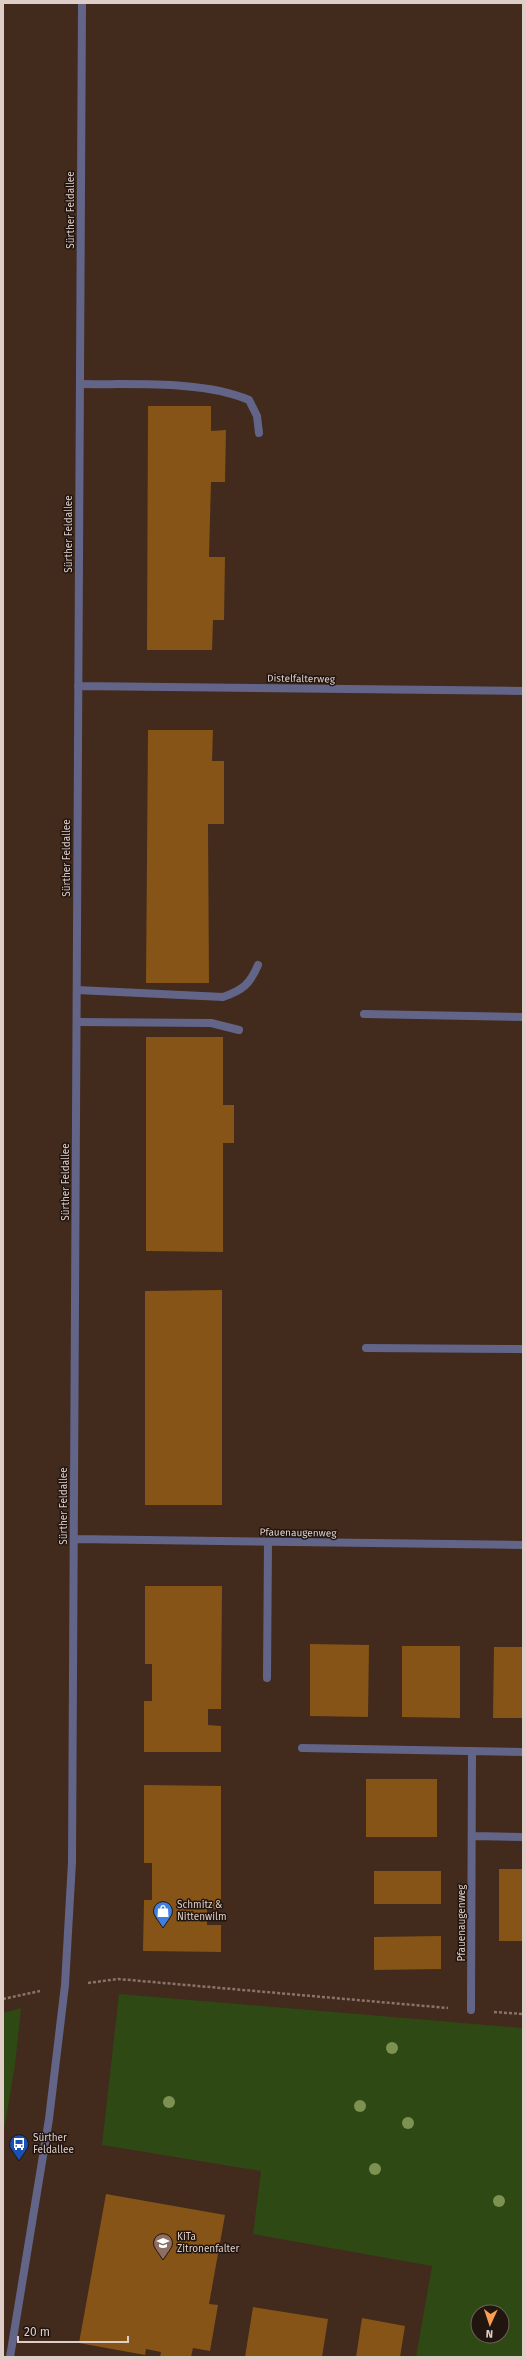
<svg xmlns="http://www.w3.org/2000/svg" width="526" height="2360" font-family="'Fira Sans',sans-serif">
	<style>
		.green { fill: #2f4915; fill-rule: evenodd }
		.building { fill: #865416 }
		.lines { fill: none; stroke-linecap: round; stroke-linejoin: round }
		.path { stroke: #89746a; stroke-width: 2.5; stroke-dasharray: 3 2; stroke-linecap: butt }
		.service { stroke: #626588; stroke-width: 8 }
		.minor { stroke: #626588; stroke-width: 8 }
		.tree { fill: #7d9250 }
		.labels { text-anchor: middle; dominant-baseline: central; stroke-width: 3; stroke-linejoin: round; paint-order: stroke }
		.street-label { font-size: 10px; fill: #dfcec7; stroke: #211510 }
		.poi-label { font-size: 10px; fill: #dfcec7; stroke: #211510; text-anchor: start }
	</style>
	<rect width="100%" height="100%" fill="#422a1d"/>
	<path class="green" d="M119,1994L523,2028V2357H416L432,2266L253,2234L261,2171L102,2145ZM478,2312H502V2336H478Z
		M21,2008L15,2065L3,2136V2013Z"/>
	<path class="building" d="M148,406H211V431L226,430L225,482H211L209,557H225L224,620H213L212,650H147Z
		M148,730H213L212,761H224V824H208L209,983H146Z
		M146,1037H223V1105H234V1143H223V1252L146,1251Z
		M222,1290V1505H145V1291Z
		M145,1586H222L221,1709H208V1725L221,1726V1752H144V1701H152V1664H145Z
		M310,1644L369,1645L368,1717L310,1716Z
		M402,1646H460V1718L402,1717Z
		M494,1647H523V1718H493Z
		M366,1779H437V1837H366Z
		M144,1785L221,1786V1909H207V1925H221V1952L143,1951L144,1900H152V1863H144Z
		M499,1869H523V1941H499Z
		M374,1871H441V1904H374Z
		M441,1936V1969L374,1970V1937Z
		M106,2194L225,2215L209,2304L218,2305L210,2351L193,2348L191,2357H160L161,2352L146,2349L145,2355L79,2343Z
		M253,2307L328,2319L322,2357H245Z
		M362,2318L405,2326L400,2357H356Z"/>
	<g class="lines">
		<path class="path" d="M88,1983L118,1979L448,2008
			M3,1999L40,1991
			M494,2012L523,2014"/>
		<path class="service" d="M80,384C131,385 203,380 249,400L257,416L259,433
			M77,990L223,997C243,990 250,984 258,965
			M364,1014L523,1017
			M77,1022L211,1023L239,1030
			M267,1678L268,1542"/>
		<path class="minor" d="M78,686L523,691
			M366,1348L523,1349
			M74,1539L523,1545
			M302,1748L523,1752
			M473,1836L523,1837
			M471,2010L472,1751
			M10,2357L49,2119L65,1985L72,1862L82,3"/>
	</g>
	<g class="tree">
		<circle cx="392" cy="2048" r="6"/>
		<circle cx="169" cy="2102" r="6"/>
		<circle cx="360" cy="2106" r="6"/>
		<circle cx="408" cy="2123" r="6"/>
		<circle cx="375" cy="2169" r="6"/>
		<circle cx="499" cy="2201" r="6"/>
	</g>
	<defs>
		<g id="shop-pin" transform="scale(1)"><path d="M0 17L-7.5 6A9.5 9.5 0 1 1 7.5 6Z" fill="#3f7fe0" stroke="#211510"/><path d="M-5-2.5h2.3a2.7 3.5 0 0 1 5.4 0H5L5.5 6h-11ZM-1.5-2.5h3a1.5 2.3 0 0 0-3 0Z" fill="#fff"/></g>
		<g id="bus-pin" transform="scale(1)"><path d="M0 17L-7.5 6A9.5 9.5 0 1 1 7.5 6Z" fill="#1a4fb4" stroke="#211510"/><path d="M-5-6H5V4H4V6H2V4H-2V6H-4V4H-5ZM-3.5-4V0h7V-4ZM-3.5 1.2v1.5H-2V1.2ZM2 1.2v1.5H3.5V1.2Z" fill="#fff"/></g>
		<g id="school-pin" transform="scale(1)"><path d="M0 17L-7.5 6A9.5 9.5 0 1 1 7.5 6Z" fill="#8d6e63" stroke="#211510"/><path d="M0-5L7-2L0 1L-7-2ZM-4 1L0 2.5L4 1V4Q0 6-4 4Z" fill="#fff"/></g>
	</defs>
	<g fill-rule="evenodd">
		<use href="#shop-pin" x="163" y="1911"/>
		<use href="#bus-pin" x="19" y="2144"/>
		<use href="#school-pin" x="163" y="2243"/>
	</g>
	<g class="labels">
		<g class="street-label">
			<text transform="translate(71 210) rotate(-90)">Sürther Feldallee</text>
			<text transform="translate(69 534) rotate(-90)">Sürther Feldallee</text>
			<text transform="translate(301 679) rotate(1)">Distelfalterweg</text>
			<text transform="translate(67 858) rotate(-90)">Sürther Feldallee</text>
			<text transform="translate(66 1182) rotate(-90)">Sürther Feldallee</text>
			<text transform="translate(64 1506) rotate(-90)">Sürther Feldallee</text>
			<text transform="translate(298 1533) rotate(1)">Pfauenaugenweg</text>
			<text transform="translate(462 1923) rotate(-90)">Pfauenaugenweg</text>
		</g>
		<g class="poi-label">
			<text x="177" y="1905">Schmitz &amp;<tspan x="177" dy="12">Nittenwilm</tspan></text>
			<text x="33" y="2138">Sürther<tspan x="33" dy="12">Feldallee</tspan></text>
			<text x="177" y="2237">KiTa<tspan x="177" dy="12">Zitronenfalter</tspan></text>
		</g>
	</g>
	<rect width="526" height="2360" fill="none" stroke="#dfcec7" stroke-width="8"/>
	<g transform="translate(490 2324) rotate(183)"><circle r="19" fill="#211510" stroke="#6d5f59"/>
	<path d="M0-3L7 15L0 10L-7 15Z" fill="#fb9e51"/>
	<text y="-6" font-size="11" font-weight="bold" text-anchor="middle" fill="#dfcec7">N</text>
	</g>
	<path d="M18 2336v6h110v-6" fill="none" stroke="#dfcec7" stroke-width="2"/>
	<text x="24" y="2336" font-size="12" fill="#dfcec7" stroke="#211510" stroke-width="3" paint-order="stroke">20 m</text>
</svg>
